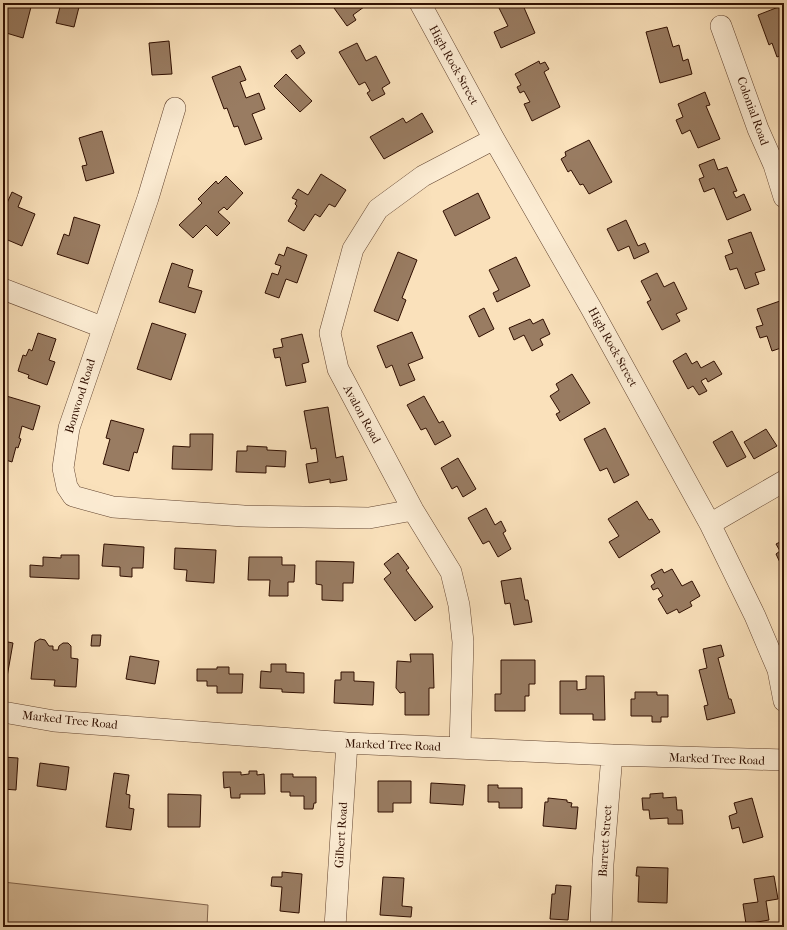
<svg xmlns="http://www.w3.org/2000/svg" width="787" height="930" font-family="'IM FELL French Canon',serif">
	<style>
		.green { fill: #d8bd9b; stroke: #84664e }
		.building { fill: #997c62; stroke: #300f01 }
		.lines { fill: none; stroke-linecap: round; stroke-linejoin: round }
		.minor-casing { stroke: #624430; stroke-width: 22 }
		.minor { stroke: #fcecd3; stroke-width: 21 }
		.labels { text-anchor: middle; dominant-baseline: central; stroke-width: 3; stroke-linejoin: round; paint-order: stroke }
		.street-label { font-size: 12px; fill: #300f01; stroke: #fcecd3 }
	</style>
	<rect width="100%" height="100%" fill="#fae1bb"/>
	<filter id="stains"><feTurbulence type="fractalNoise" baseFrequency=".005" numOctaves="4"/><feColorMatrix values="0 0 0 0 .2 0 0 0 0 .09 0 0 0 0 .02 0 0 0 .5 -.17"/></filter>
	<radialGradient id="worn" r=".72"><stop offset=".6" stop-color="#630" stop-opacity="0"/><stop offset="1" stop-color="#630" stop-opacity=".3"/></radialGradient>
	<path class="green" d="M3,882L208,905L207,927H3Z"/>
	<path class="building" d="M3,3H16L31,7L23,38L3,32Z
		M61,3H80L74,27L56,23Z
		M342,3H368V4L353,15L356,20L347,26L334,8Z
		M504,3H522L535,33L501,48L494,32L508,26L498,6Z
		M781,6L784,14V54L777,57L772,43L769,45L758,15Z
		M667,27L673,47L679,45L683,61L688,59L692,74L660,83L646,32Z
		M169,41L172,74L152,75L149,43Z
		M357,43L366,61L376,56L390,83L382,88L385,94L372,101L367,93L370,91L365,82L359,85L339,52Z
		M300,45L305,53L297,59L291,51Z
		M539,61L540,64L545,62L549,69L544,72L560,107L532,121L524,104L530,102L524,91L520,93L517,87L521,85L515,74Z
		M240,66L246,80L240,82L246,98L259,93L265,109L252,114L262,139L245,145L238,126L234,127L227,108L224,109L212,77Z
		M286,74L312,101L300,112L274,86Z
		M705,92L710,105L706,106L720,139L698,148L690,130L682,134L676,120L683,117L678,104Z
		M422,113L433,132L384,159L370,137L403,118L406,123Z
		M102,131L114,173L86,181L82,166L87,165L79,138Z
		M589,140L612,182L589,194L583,184L580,185L571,170L568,172L561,159L566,156L565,152Z
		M714,159L718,170L727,167L737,191L733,192L736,198L744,194L751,210L727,220L714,188L704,192L699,179L704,177L699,165Z
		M321,174L346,190L335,207L329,204L320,217L315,214L304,231L288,221L297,206L295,204L297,200L292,198L298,189L308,195Z
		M226,176L243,193L227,210L224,207L218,212L230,223L217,236L206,225L193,238L179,225L202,203L198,199L216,181L218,184Z
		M12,192L22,197L18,207L35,214L22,246L3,238V201L7,203Z
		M478,193L490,218L455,236L443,211Z
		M74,217L100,225L88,264L57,254L64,234L69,236Z
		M626,220L638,246L645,243L649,252L634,259L629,246L618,251L607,229Z
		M751,232L765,270L755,273L759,284L745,289L737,268L730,270L725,256L733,253L728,240Z
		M287,247L307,255L297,283L286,279L279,298L265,293L272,273L278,275L281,266L275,264L279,254L284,256Z
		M398,252L417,260L402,298L406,300L398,321L374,311Z
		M516,257L530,286L497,302L493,293L499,290L489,270Z
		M172,263L193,270L188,287L202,291L195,313L159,302Z
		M657,273L664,287L674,282L687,309L676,314L680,321L662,330L647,302L651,300L641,281Z
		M780,301L784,312V347L772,351L767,336L760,338L756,327L763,325L757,309Z
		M484,308L494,329L479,337L469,316Z
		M530,319L533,324L543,319L550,334L540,339L543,345L532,351L524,335L514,340L509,328Z
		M152,323L186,334L171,380L137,369Z
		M412,332L423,358L408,364L415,380L400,386L392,365L386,368L377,346Z
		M38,333L56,339L49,360L55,362L47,385L28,378L29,375L18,371L23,355L26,356L29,349L32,351Z
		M302,334L309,362L302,364L306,382L286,386L280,357L275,358L273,349L283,347L281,339Z
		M686,353L692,364L697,361L701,368L714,361L722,374L708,382L706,378L701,381L707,391L699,395L693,386L688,389L673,361Z
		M572,374L590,403L560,421L556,414L560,412L550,396L559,390L556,384Z
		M3,395L40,406L33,430L22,426L19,438L21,439L18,448L16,447L12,462L3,459Z
		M424,396L439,423L443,421L451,436L435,445L426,428L421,430L407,405Z
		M328,407L336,458L343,456L347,480L330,483V479L309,483L306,464L318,462L316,448L311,449L304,411Z
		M111,420L144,429L137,453L134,452L129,471L103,464L110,439L106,438Z
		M605,428L629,475L614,483L607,468L600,471L584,439Z
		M766,429L777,446L754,459L744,442Z
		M732,431L746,457L727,467L713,442Z
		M190,434H213L212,470L172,469L173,446L190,447Z
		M247,446L267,447V450L286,451L285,467L266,466V473L236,472L237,451H247Z
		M458,458L476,489L463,497L457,486L452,489L441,468Z
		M637,501L649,520L652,519L660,532L619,558L609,542L619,536L608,519Z
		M486,508L495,525L501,521L506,531L503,533L511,549L498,557L489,541L483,544L468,518Z
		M784,540V571L776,554L780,551L776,544Z
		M104,544L144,547L143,568H132V577L120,576V567L102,566Z
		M175,548L216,550L214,583L186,581L187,570L174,569Z
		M398,553L409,568L406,570L433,607L415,621L384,579L391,573L384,564Z
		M61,555H79V579L30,577V565L43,566V557L61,558Z
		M249,557H282V565H295L294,582H288V596H269L270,580H248Z
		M316,561L354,562L353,583H343V601L322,600V585L316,584Z
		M662,569L664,573L672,569L682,586L692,581L700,596L690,602L692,606L679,613L677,609L667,614L658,599L663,596L658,588L653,590L651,586L655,583L651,575Z
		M521,578L525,600H528L532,622L514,625L510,603L505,604L501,581Z
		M92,635H101L100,646H91Z
		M40,639L45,640L49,646H53V650H58L59,646L63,643H68L71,646V658L78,659L76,687L54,686L55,680L31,679L35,642Z
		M3,641L13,643L7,677L3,676Z
		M721,645L724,656L718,658L729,699H731L735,713L707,720L704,706L708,705L699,670L707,668L703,649Z
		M410,654H433L434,688H429V715H405V692L400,693L396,688L397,661L411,662Z
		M130,656L159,661L155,684L126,679Z
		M501,660H535V684H529V696H525V711H495V694H501Z
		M271,664H286V672L304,673V693L282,692V689L260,688L261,671L271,672Z
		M217,667H229V674H243L242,693H217V686H207V681H197V669H217Z
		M341,672H354V681L374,682L373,705L334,703L335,680H341Z
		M586,676H604L605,720H593V714H560V681H577V690L586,689Z
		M635,692H657V695H668V717H661V722H652V716H631V699H635Z
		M3,757L18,758L16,790L3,789Z
		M40,763L69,767L66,790L37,786Z
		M249,771H257V775L264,774L265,794H240V798H231L230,787L224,788L223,772H241V775L249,774Z
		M114,773L129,775L126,794L130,795L129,808L134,809L131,830L106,827Z
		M281,774H293V777H316V803H314L313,809H304V796H290V792H281Z
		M378,781H411V803H393V812H378Z
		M431,783L465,785L463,805L430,803Z
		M488,785H498V788H522V808H499V802H488Z
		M663,793V798L676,797L677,810H682L683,824H668V818L650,819L649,810H643L642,798H650V794Z
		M168,794L201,795L200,827H168Z
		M548,798L567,800V802L572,803L571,807H578L576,829L543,826L545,802H548Z
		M752,798L763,837L743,843L739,827L732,829L729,816L737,813L734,803Z
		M637,867L668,868L667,903L638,902L639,876H636Z
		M282,872L302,874L299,913L280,911L282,887L271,886L272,877H282Z
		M774,876L778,899L766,901L769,920L746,924L743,904L758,902L754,879Z
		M383,877L404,878L402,906L412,907L411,917L380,915Z
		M556,885L571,886L568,920L550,919L552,894H555Z"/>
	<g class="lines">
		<g class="minor-casing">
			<path id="minor" d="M420,3L494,139L591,308L710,524L755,616L778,670L784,701
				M721,26L758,129L774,165L784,197
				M175,108L148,198L69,428L63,468L67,487L73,496L113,507L244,516L369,518L413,510
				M3,289L102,327
				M710,524L784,481
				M3,712L54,721L347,743L612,755L784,760
				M460,747L463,642L459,605L451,572L413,510L338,369L330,333L353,249L378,209L423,176L494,139
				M335,927L347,743
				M601,927L603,864L612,755"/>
		</g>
		<use href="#minor" class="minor"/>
	</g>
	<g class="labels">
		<g class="street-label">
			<text transform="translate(454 65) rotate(61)">High Rock Street</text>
			<text transform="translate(753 111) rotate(70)">Colonial Road</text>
			<text transform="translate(613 347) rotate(61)">High Rock Street</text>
			<text transform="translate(80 396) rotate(-73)">Bonwood Road</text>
			<text transform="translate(362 414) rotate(61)">Avalon Road</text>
			<text transform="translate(70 720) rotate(6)">Marked Tree Road</text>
			<text transform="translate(393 745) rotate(2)">Marked Tree Road</text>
			<text transform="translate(717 759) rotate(2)">Marked Tree Road</text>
			<text transform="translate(341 835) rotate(-86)">Gilbert Road</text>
			<text transform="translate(605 841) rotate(-86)">Barrett Street</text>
		</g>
	</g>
	<rect width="787" height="930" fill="none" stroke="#fae1bb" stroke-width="16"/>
	<rect x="4" y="4" width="779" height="922" fill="none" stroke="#300f01" stroke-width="2"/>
	<rect x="8" y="8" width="771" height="914" fill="none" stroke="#300f01"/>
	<rect width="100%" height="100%" filter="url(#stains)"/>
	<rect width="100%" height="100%" fill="url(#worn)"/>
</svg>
